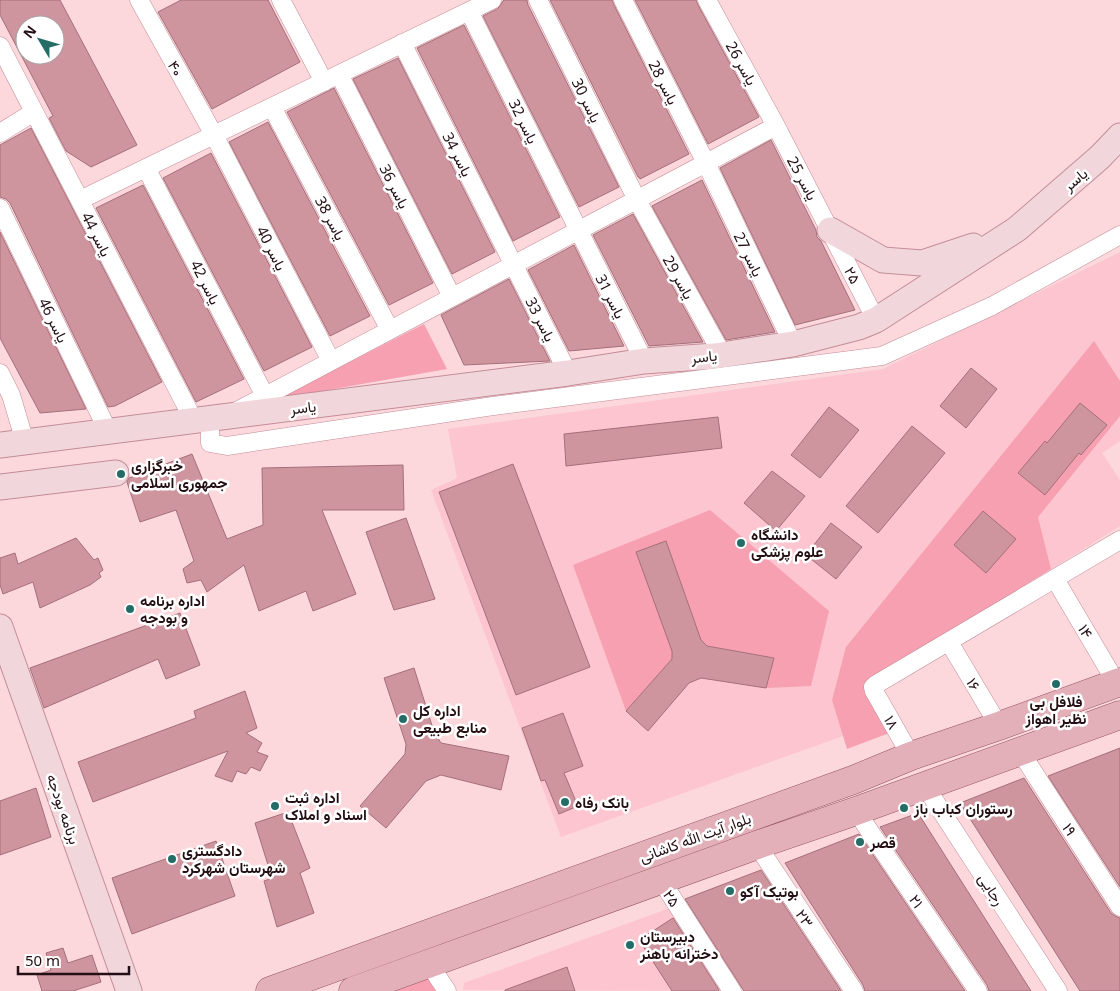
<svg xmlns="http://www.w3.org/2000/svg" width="1120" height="991" font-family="'Noto Sans',Vazirmatn,sans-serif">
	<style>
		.built { fill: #fcc5cf; fill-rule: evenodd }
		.green { fill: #f6a0b1 }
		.building { fill: #ce959f; stroke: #a56f79; fill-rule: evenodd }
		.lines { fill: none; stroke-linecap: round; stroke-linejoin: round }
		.street-casing { stroke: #c48c96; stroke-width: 19 }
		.secondary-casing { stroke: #c48c96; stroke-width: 27 }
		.primary-casing { stroke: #935562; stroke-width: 29 }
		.street { stroke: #fff; stroke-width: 18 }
		.secondary { stroke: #f1d7dc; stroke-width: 25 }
		.primary { stroke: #e3b0ba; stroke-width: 28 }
		.poi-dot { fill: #236d66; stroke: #fff; stroke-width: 2 }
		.labels { text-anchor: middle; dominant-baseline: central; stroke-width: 5; stroke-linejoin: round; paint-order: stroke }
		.street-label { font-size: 15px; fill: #230f14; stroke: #fff }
		.poi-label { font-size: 15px; font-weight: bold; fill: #230f14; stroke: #fff; text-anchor: start }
	</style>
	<rect width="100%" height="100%" fill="#fcd8dd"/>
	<path class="built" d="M1120,252V441L1102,453L1120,480V526L865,686L885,721L561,837L431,490L457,478L448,429L883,369ZM971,368L997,389L966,427L940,406ZM829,407L858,430L820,478L791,454ZM912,426L944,453L887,457ZM513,464L590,667L516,695L439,493ZM805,496L776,531L745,503ZM831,523L862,547L836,579L806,555ZM666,542L774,658L766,688L701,678L689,683L648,731L626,711L672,659Z
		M670,908L723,991L463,990L464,983Z"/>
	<path class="green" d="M424,324L447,369L277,399Z
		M1094,341L1120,381V416L1038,517L1051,569L865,686L892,732L847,749L832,700L846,647Z
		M710,510L829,611L811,686L766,688L773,658L707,646L701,640L672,651V659L626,711L573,565Z
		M431,975L442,991H389Z"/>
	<path class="building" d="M0,0H60L137,145L91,167L66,151L49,118L53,116L0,15ZM25,25H55V55H25Z
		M181,0H268L300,62L212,109L158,12Z
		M504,0H527L528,5L619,187L579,207L483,16L497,9L500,6L503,1Z
		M550,0H612L614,5L689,154L640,179L639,177H638Z
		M635,0H696L698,5L759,117L708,144Z
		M464,25L560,217L513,241L417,48Z
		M398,58L495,252L452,274L353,79Z
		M334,88L433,283L389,305L287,112Z
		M268,122L370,316L330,336L229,142Z
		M31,128L162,382L115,406L108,407L10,203L6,199L0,197V145Z
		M771,140L816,230L817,237L821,241L855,310L795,325L720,168Z
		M211,153L312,347L264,371L163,178Z
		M702,180L775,332L726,340L652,206Z
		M143,185L244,379L196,402L96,208Z
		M633,214L703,342L649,346L593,235Z
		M0,232L86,409L40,413L0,338Z
		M574,245L624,346L569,351L528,270Z
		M509,279L550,361L464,365L441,315Z
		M971,368L997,389L966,428L940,406Z
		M1080,403L1107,425L1081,455L1079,453L1045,495L1018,473L1045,441L1047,443Z
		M829,407L859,430L820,478L791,455Z
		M718,417L722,448L566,466L564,434Z
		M912,426L945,453L878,533L846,506Z
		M192,454L227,539L263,525L262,468L403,465L404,510H322L356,594L313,611L306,591L259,611L244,565L207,592L201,580L187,583L183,569L194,561L176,510L140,522L127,482L129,478Z
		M513,464L590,667L516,695L439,492Z
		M772,471L805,496L776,531L744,503Z
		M983,511L1016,539L986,573L954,545Z
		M406,518L435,599L394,610L366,532Z
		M831,523L862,547L836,579L806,555Z
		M76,538L94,560L98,558L103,570L99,573L101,577L90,585L40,608L33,582L3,594L0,585V558L15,553L18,564Z
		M666,541L701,640L707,646L774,658L766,688L701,678L689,683L648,731L626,711L672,659V651L636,552Z
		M180,613L200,665L166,679L158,659L44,708L30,668Z
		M414,668L434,732L441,743L509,756L501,790L441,775L426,781L386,828L360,806L405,754L406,744L384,678Z
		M245,691L257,728L246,733L262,743L257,752L268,756L260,771L251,767L246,774L237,771L232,782L215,776L228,751L93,802L78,762L196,718L194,711Z
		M563,713L583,766L564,773L578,806L559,814L545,780L541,781L522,728Z
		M1120,748V887L1048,776Z
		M1024,778L1111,913L1115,916L1120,918V991H1080L960,803Z
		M36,788L51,837L0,855V801Z
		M288,812L310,868L300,873L314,913L277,927L264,881L272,878L255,823Z
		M918,813L1031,991H989L987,985L880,827Z
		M859,834L965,991H865L863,985L785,863Z
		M216,841L235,896L132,934L112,878Z
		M761,870L838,986L841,991H744L685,899Z
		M673,918L719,990L718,991H672L639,940Z
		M63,948L68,963L92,955L101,982L73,991H42L37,975L51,970L46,953Z
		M567,967L575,991H505V990Z"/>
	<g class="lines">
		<g class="street-casing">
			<path id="street" d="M139,0L214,135L331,361
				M281,0L324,82
				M538,0L637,200L722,354
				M623,0L706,163L793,344
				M707,0L776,126L876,320
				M469,11L644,361
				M402,43L568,373
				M0,46L194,421
				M339,74L452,297
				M272,107L390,330
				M0,133L34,112
				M146,168L265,396
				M80,200L492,0
				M0,208L108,431
				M0,373L11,395L25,442
				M237,411L776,126
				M210,419V443L227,446L493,406L882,356L992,306L1120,235
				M1055,579L1117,684
				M949,642L999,726
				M1020,751L1120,907
				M911,756L874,691L873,687L875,685L1120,540
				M925,786L1058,991
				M856,811L978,991
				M757,845L854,991
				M661,880L732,991
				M429,964L447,991"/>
		</g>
		<g class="secondary-casing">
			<path id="secondary" d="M830,230L883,260L922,263L973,246
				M0,445L568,373L644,361L715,356L793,344L859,327L876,320L1017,229L1100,157L1120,136
				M0,487L116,473
				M0,627L129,991"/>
		</g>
		<g class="primary-casing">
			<path id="primary" d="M270,991L853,780L911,756L999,726L1120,682
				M353,991L757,845L856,811L1120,715"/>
		</g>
		<use href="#street" class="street"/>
		<use href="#secondary" class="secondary"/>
		<use href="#primary" class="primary"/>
	</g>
	<g class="poi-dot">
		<circle cx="121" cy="474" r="5"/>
		<circle cx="741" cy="543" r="5"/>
		<circle cx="130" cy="609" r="5"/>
		<circle cx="1056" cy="684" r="5"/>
		<circle cx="403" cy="719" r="5"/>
		<circle cx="565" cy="802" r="5"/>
		<circle cx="275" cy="806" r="5"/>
		<circle cx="904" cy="808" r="5"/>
		<circle cx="860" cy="842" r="5"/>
		<circle cx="172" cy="859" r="5"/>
		<circle cx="730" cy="891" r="5"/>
		<circle cx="630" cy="945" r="5"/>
	</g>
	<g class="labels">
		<g class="street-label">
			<text transform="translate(742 63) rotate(61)">یاسر 26</text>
			<text transform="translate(176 68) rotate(61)">۴۰</text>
			<text transform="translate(664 82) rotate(63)">یاسر 28</text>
			<text transform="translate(587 100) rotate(64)">یاسر 30</text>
			<text transform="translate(524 121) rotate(64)">یاسر 32</text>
			<text transform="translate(458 154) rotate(63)">یاسر 34</text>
			<text transform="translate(803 178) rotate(62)">یاسر 25</text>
			<text transform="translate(1075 179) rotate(-40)">یاسر</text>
			<text transform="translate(395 186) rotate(63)">یاسر 36</text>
			<text transform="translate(331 218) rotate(62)">یاسر 38</text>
			<text transform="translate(97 234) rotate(63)">یاسر 44</text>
			<text transform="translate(272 248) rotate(63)">یاسر 40</text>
			<text transform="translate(749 254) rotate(64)">یاسر 27</text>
			<text transform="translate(853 275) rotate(63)">۲۵</text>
			<text transform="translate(679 277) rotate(61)">یاسر 29</text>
			<text transform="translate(206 282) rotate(63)">یاسر 42</text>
			<text transform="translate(611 296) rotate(63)">یاسر 31</text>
			<text transform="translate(541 319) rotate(63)">یاسر 33</text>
			<text transform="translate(54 320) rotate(64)">یاسر 46</text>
			<text transform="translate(704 356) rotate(-6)">یاسر</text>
			<text transform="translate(303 407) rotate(-7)">یاسر</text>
			<text transform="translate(1086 631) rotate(59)">۱۴</text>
			<text transform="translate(974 684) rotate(59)">۱۶</text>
			<text transform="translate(892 722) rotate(61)">۱۸</text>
			<text transform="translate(64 809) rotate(71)">برنامه بودجه</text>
			<text transform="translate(1070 829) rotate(57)">۱۹</text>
			<text transform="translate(695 837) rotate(-20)">بلوار آیت الله کاشانی</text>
			<text transform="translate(992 889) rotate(57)">رجایی</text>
			<text transform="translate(672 898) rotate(57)">۲۵</text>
			<text transform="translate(917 901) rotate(56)">۲۱</text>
			<text transform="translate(805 918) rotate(56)">۲۳</text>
		</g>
		<g class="poi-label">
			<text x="131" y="465">خبرگزاری<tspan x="131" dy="17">جمهوری اسلامی</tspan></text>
			<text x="751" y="534">دانشگاه<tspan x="751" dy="17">علوم پزشکی</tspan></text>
			<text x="140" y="600">اداره برنامه<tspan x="140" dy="17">و بودجه</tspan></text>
			<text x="1056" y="701" text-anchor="middle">فلافل بی<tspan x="1056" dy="17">نظیر اهواز</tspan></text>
			<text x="413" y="710">اداره کل<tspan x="413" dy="17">منابع طبیعی</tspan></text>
			<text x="285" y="797">اداره ثبت<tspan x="285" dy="17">اسناد و املاک</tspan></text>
			<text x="575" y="802">بانک رفاه</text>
			<text x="914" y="808">رستوران کباب باز</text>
			<text x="870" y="842">قصر</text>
			<text x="182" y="850">دادگستری<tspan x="182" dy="17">شهرستان شهرکرد</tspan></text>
			<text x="740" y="891">بوتیک آکو</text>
			<text x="640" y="936">دبیرستان<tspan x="640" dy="17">دخترانه باهنر</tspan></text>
		</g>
	</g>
	<g transform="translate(40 40) rotate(308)"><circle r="24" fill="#ffffff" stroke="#a79fa1"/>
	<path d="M0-4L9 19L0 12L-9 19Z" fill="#236d66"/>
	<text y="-8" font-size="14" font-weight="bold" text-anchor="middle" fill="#230f14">N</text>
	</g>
	<path d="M18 966v8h111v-8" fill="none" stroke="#230f14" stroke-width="2.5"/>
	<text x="25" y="966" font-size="15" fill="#230f14" stroke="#ffffff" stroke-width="4" paint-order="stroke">50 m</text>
</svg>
